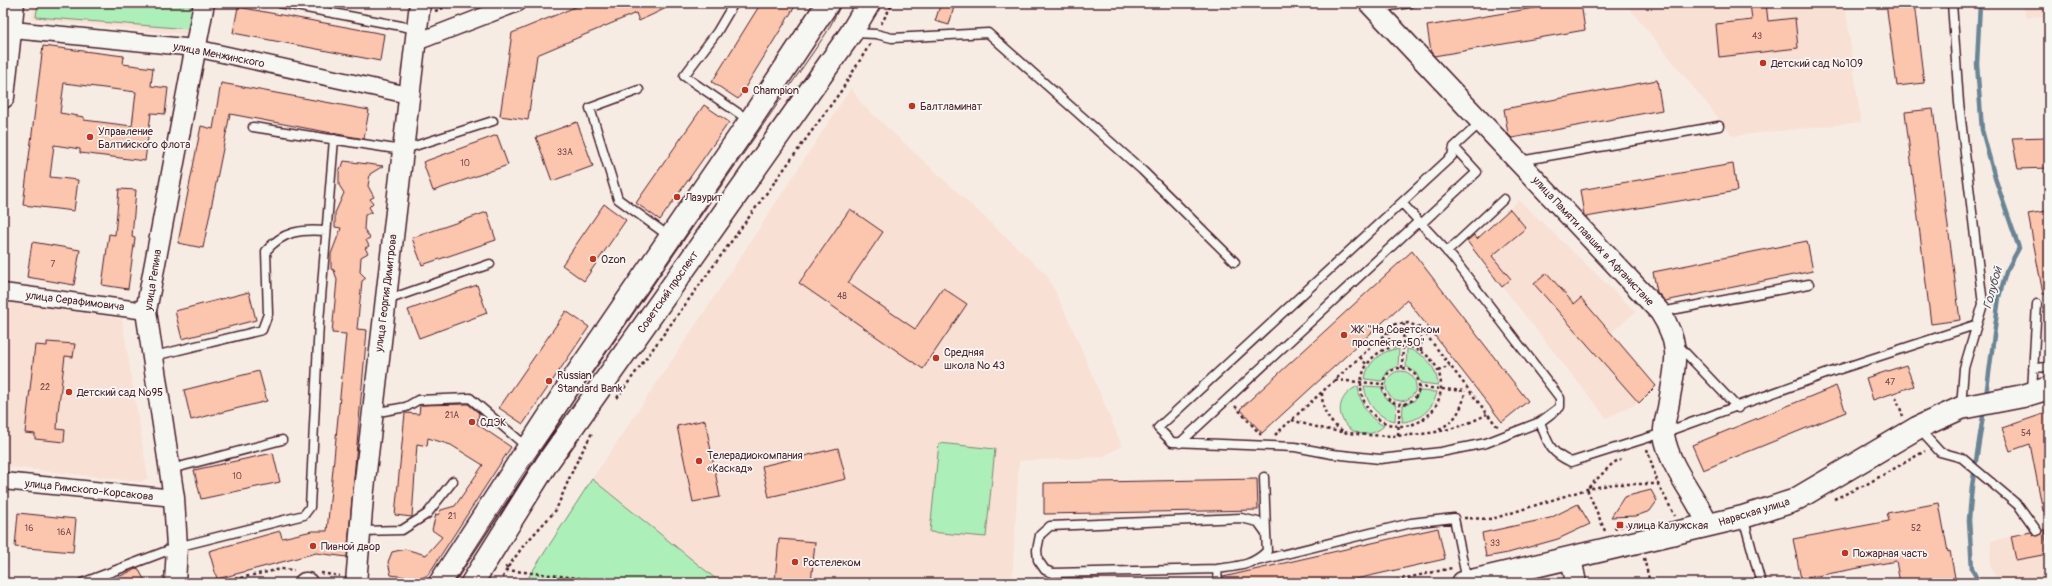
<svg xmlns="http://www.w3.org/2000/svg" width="2052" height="586" font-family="Pangolin,sans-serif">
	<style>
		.built { fill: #f8e0d4 }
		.green { fill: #adefb9; stroke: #7c8772 }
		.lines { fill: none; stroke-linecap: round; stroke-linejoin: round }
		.stream { stroke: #698595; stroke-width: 4.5 }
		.building { fill: #fbc5ae; stroke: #4a1f2b; fill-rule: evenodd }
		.service-casing { stroke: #4a1f2b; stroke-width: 11 }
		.minor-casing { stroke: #4a1f2b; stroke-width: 19 }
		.tertiary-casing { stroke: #4a1f2b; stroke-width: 23 }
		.secondary-casing { stroke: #4a1f2b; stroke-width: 25 }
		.primary-casing { stroke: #4a1f2b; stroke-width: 25 }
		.path { stroke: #4a1f2b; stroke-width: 2.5; stroke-dasharray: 3 3; stroke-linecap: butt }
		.service { stroke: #f6f6f2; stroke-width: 8 }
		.minor { stroke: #f6f6f2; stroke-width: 16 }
		.tertiary { stroke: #f6f6f2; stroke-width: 20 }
		.secondary { stroke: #f6f6f2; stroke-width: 22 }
		.primary { stroke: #f6f6f2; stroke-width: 22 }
		.tram { stroke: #4a1f2b; stroke-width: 1 }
		.poi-dot { fill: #c8321e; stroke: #f6f6f2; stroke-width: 1.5 }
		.labels { text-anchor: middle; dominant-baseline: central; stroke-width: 3.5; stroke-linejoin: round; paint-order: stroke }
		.number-label { font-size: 9px; fill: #76484c }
		.street-label { font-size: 11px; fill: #4a1f2b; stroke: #f6f6f2 }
		.poi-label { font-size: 11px; fill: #4a1f2b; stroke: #f6f6f2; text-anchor: start }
		.water-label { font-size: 12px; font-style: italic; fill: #595260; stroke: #f6f6f2 }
	</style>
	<rect width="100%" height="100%" fill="#f7ece4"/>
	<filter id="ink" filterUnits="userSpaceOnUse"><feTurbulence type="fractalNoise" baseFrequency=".025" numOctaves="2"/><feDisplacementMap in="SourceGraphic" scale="8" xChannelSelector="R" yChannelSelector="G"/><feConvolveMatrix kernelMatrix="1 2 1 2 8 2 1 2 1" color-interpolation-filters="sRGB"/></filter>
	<g filter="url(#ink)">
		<path class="built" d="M34,3H197L191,35L32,19Z
			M1625,3H1845L1861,122L1733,136Z
			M2024,3H2049V16L2025,17Z
			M851,88L862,104L1047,275L1073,329L1122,446L1102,457L1019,461L1012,583H721L592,479L705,311Z
			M1519,200L1636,312L1612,332L1656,385L1639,403L1606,418L1474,251L1471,244Z
			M3,301L122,319L148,478L141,482L3,466Z
			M2049,528V583H1998L1990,565L1991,541Z"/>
		<path class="green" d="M38,3H194L190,29L36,17Z
			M1399,349L1398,366L1388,371L1382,381L1365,379C1367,362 1383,349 1399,349Z
			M1407,349C1425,353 1436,366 1438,385L1421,383L1416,373L1406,366Z
			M1386 386a15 15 0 1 1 30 0a15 15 0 1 1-30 0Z
			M1358,386C1360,404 1367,417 1384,426C1354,453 1318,405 1358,386Z
			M1364,386L1381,387L1386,399L1396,405L1395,421C1377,417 1367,405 1364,386Z
			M1420,391L1437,392C1433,409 1420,421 1402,422L1403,405L1414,401Z
			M939,443L995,449L986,537L930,532Z
			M592,479L721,583H602L528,578Z"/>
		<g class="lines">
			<path class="stream" d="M1980,3L1977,64L1982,130L1995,178L2019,248L2006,272L1999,297L1986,396
				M1979,583L1972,569L1969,520L1972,486L1984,410"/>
		</g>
		<path class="building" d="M585,3H677L639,21L636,13L537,55L528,120L500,116L512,33Z
			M761,3H797L738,99L712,82Z
			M941,3H955L949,25L935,21Z
			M1564,3H1581L1585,30L1434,56L1431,52L1427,26Z
			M1750,3H1766L1768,21L1795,18L1798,48L1719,57L1716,24L1752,20Z
			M1886,3H1914L1924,83L1897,86Z
			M238,7L384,34L380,61L233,33Z
			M43,46L124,56L123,64L153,68L151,86L168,88L165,114L151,113L145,161L80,153V149L54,145L50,177L78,180L74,211L23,205ZM64,83L136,92L132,126L84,120V117L60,113Z
			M1657,80L1662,110L1512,138L1508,134L1504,109Z
			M221,83L369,110L364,139L230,114L203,248L178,243L201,126L213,129Z
			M704,105L729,122L660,220L636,203Z
			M1933,109L1960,320L1931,324L1905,112Z
			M577,122L593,166L552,181L536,137Z
			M497,135L508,165L433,191L423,162Z
			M2049,137V168L2018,169L2012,138Z
			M344,161L383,166L370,174L368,186L374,197L370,199L373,203L369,207L372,212L365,215L364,229L370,238L366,240L369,246L365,248L368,253L361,257L360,272L366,278L362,281L357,329L367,330L347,557L316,553L217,579L209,551L280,531L282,538L312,531H327L346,334L332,333L337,280L334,270L331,269V254L341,228L335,227V213L344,193L339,185V170L342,167Z
			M1733,164L1737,191L1586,217L1584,215L1580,190Z
			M119,189L136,190L132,237L135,238L128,289L102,285L109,234L115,235Z
			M604,204L626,220L584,281L562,265Z
			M850,209L883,232L848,283L915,329L943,288L967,304L923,369L799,283Z
			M1510,209L1526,228L1492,256L1511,279L1502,287L1467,241L1474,235L1477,239Z
			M2046,211L2049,224V294H2043L2028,214Z
			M487,212L496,240L422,265L412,238Z
			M1807,241L1813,271L1665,301L1657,292L1653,272Z
			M32,242L80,250L74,285L27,277Z
			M1412,251L1528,401L1502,422L1407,300L1262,433L1240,409Z
			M1547,273L1574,304L1581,298L1656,386L1639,403L1534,284Z
			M477,285L487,313L419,338L408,310Z
			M249,292L256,320L182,339L175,311Z
			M566,311L589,327L523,424L499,408Z
			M47,342L75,344L73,357L65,356L58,412L57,429L65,430L64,442L35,439V434L25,433L35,345L47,346Z
			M1906,365L1914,386L1873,400L1866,378Z
			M259,371L267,401L191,420L184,390Z
			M1836,386L1846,412L1703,470L1692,445Z
			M468,404L479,413L477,424L511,447L428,575L419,579L391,575L388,562L392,552L405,549L426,555L442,537L432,530L436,514L438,515L441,510L455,506L483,465L451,445L428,438L427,446L417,444L412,517L395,515L405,413L419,414L420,405Z
			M2049,412V510L2043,511L2030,444L2010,451L2002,428Z
			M705,420L720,497L693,502L677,426Z
			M838,448L846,479L769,497L762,466Z
			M273,453L280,482L201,499L194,470Z
			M1257,479L1258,510L1044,514V483Z
			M1651,490L1657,501L1650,511L1636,516L1611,517L1624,497Z
			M1939,503L1948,552L1950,551L1956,583H1900L1896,561L1801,579L1793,539L1889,521L1887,513Z
			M1578,504L1590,524L1558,539L1508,553L1486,557L1482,533L1550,518Z
			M18,513L76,519L73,552L15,547Z
			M1438,528L1445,559L1338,583H1223V577Z
			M2044,529L2048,554L2016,560L2011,536L2031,532L2038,536Z
			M779,539L815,542L811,583L775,581Z
			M138,568L146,583H105Z"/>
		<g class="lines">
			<g class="service-casing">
				<path id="service" d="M280,3L417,29
					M734,3L717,32L684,76L750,121
					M1952,3L1959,103L1983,304L1964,368L1961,407
					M1377,8L1410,3
					M854,33L876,34L892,38L988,33L1142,170L1235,262
					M639,90L590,108L618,199L670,237
					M1481,122L1454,147L1452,156L1158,428L1172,442L1295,447L1332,454L1380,459L1441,452L1486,443L1540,422
					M253,127L402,150L493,121
					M1519,161L1719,126
					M1402,203L1453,258L1560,398V407L1540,422C1548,443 1549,452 1571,462L1663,433L1831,372L1975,325
					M1421,224L1477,172L1454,147
					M1447,252L1504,199
					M387,300L490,264
					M1661,312L1809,284
					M1678,345L1738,408
					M154,356L262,330L268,314L266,251C283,231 301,229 326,231
					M2033,368L2049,367
					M2032,391L2037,304
					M373,413L406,407L418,400L470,398L527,447
					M1919,429L1940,452L1962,458L2019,506L2037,531
					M1180,443L1419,221
					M171,469L282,440
					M1264,477L1266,532
					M1743,517L1761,583
					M1241,518L1258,522L1266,533L1267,551C1252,566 1238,566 1217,569L1053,573L1045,570L1038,560L1037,550L1040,535L1050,526Z
					M360,531L402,530L427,514L453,481
					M1257,561L1411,523L1454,518L1467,581
					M1217,569L1218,583
					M82,583L177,547L304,515L310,507L319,322L334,139"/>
			</g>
			<g class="minor-casing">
				<path id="minor" d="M3,29L195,48L408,95
					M414,43L518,3
					M3,292L146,311
					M3,481L174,498"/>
			</g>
			<g class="tertiary-casing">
				<path id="tertiary" d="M1369,3L1660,312C1684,349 1674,368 1668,408C1666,417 1663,427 1664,435C1670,469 1695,494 1708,525
					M1571,558L1576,583
					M175,583L177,547L174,498L146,311L204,3
					M305,583H307
					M356,583L363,498L420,3"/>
			</g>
			<g class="secondary-casing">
				<path id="secondary" d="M3,97L13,3
					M1463,583L1743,517L1793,501L1917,428L1961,408L2023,396L2049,388"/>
			</g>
			<g class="primary-casing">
				<path id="primary" d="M440,583L574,378L750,121L828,3
					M472,583L547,463L851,33L869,3"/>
			</g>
			<path class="path" d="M435,11L457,3
				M881,24L893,3
				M1361 386a40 40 0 1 1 80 0a40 40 0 1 1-80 0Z
				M1389,347V331
				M1421,351V329
				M1360,357L1367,365
				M1402,368L1404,324
				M1383 386a18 18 0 1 1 36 0a18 18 0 1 1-36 0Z
				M1438,371L1450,366
				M1335,380L1383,384
				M1418,387L1465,391
				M1322,393C1322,411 1329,424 1345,432
				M1896,397L1903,416
				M617,398L841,91L870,44
				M1235,406L1261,435
				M1292,420C1348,439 1434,445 1487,414
				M1439,429C1455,422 1463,408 1465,391
				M1275,435L1396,324L1408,323L1421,328L1496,425L1498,426
				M1398,435L1400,403
				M1647,449L1658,484
				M1834,499L1867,484L1925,451
				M1464,518L1492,519L1587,489L1614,484H1658L1675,516
				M1614,528L1638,522
				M1605,531L1587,489L1613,463L1621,459
				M1644,558L1650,583
				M508,567L524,545L556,510L574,467L592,433
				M506,570L623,583
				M321,573L340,576
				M373,579L418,583
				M217,583L281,569L294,570
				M500,583L508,567H502
				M1033,583L1037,578
				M1384,583L1452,568"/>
			<use href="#service" class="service"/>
			<use href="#minor" class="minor"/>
			<use href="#tertiary" class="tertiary"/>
			<use href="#secondary" class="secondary"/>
			<use href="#primary" class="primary"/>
			<path class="tram" d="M453,583L521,477L827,32L842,3"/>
		</g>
	</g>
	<g class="poi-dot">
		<circle cx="1763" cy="63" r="4"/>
		<circle cx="745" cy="90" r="4"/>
		<circle cx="912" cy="106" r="4"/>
		<circle cx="90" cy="137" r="4"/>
		<circle cx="677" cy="197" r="4"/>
		<circle cx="593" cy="259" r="4"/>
		<circle cx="1344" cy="335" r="4"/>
		<circle cx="936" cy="358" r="4"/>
		<circle cx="549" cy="381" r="4"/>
		<circle cx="69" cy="392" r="4"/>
		<circle cx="472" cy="422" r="4"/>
		<circle cx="699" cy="461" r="4"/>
		<rect x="1616" y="521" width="8" height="8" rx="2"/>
		<circle cx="313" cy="546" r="4"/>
		<circle cx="1845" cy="553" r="4"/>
		<circle cx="795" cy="562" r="4"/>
	</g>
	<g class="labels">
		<g class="number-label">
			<text x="1757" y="36">43</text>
			<text x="565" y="152">33А</text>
			<text x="465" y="163">10</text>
			<text x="53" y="264">7</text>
			<text x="842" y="296">48</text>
			<text x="1890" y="382">47</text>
			<text x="45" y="387">22</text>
			<text x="452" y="415">21А</text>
			<text x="2026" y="433">54</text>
			<text x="237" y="476">10</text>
			<text x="452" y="516">21</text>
			<text x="29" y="528">16</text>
			<text x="1916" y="528">52</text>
			<text x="64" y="532">16А</text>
			<text x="1495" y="543">33</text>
		</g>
		<g class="street-label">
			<text transform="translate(219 55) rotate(11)">улица Менжинского</text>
			<text transform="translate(1593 241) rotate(47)">улица Памяти павших в Афганистане</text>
			<text transform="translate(153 280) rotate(-81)">улица Репина</text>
			<text transform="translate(668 292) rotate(-55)">Советский проспект</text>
			<text transform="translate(386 293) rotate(-83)">улица Георгия Димитрова</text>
			<text transform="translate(75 301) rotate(7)">улица Серафимовича</text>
			<text transform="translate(89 490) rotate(6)">улица Римского-Корсакова</text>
			<text transform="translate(1754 512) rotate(-17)">Нарвская улица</text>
		</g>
		<g class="poi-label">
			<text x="1771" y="63">Детский сад №109</text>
			<text x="753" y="90">Champion</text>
			<text x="920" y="106">Балтламинат</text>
			<text x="98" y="131">Управление<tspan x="98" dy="13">Балтийского флота</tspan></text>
			<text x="685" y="197">Лазурит</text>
			<text x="601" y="259">Ozon</text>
			<text x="1352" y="329">ЖК "На Советском<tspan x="1352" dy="13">проспекте, 50"</tspan></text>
			<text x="944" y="352">Средняя<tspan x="944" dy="13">школа № 43</tspan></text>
			<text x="557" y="375">Russian<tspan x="557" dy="13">Standard Bank</tspan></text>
			<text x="77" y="392">Детский сад №95</text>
			<text x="480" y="422">СДЭК</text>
			<text x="707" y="455">Телерадиокомпания<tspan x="707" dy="13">«Каскад»</tspan></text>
			<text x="1628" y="525">улица Калужская</text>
			<text x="321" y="546">Пивной двор</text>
			<text x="1853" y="553">Пожарная часть</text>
			<text x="803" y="562">Ростелеком</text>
		</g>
		<g class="water-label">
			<text transform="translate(1993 288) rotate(-75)">Голубой</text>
		</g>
	</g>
	<rect width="2052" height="586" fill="none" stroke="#f6f6f2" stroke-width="16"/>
	<rect x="8" y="8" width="2036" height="570" fill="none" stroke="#4a1f2b" stroke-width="1.5" filter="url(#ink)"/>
</svg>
